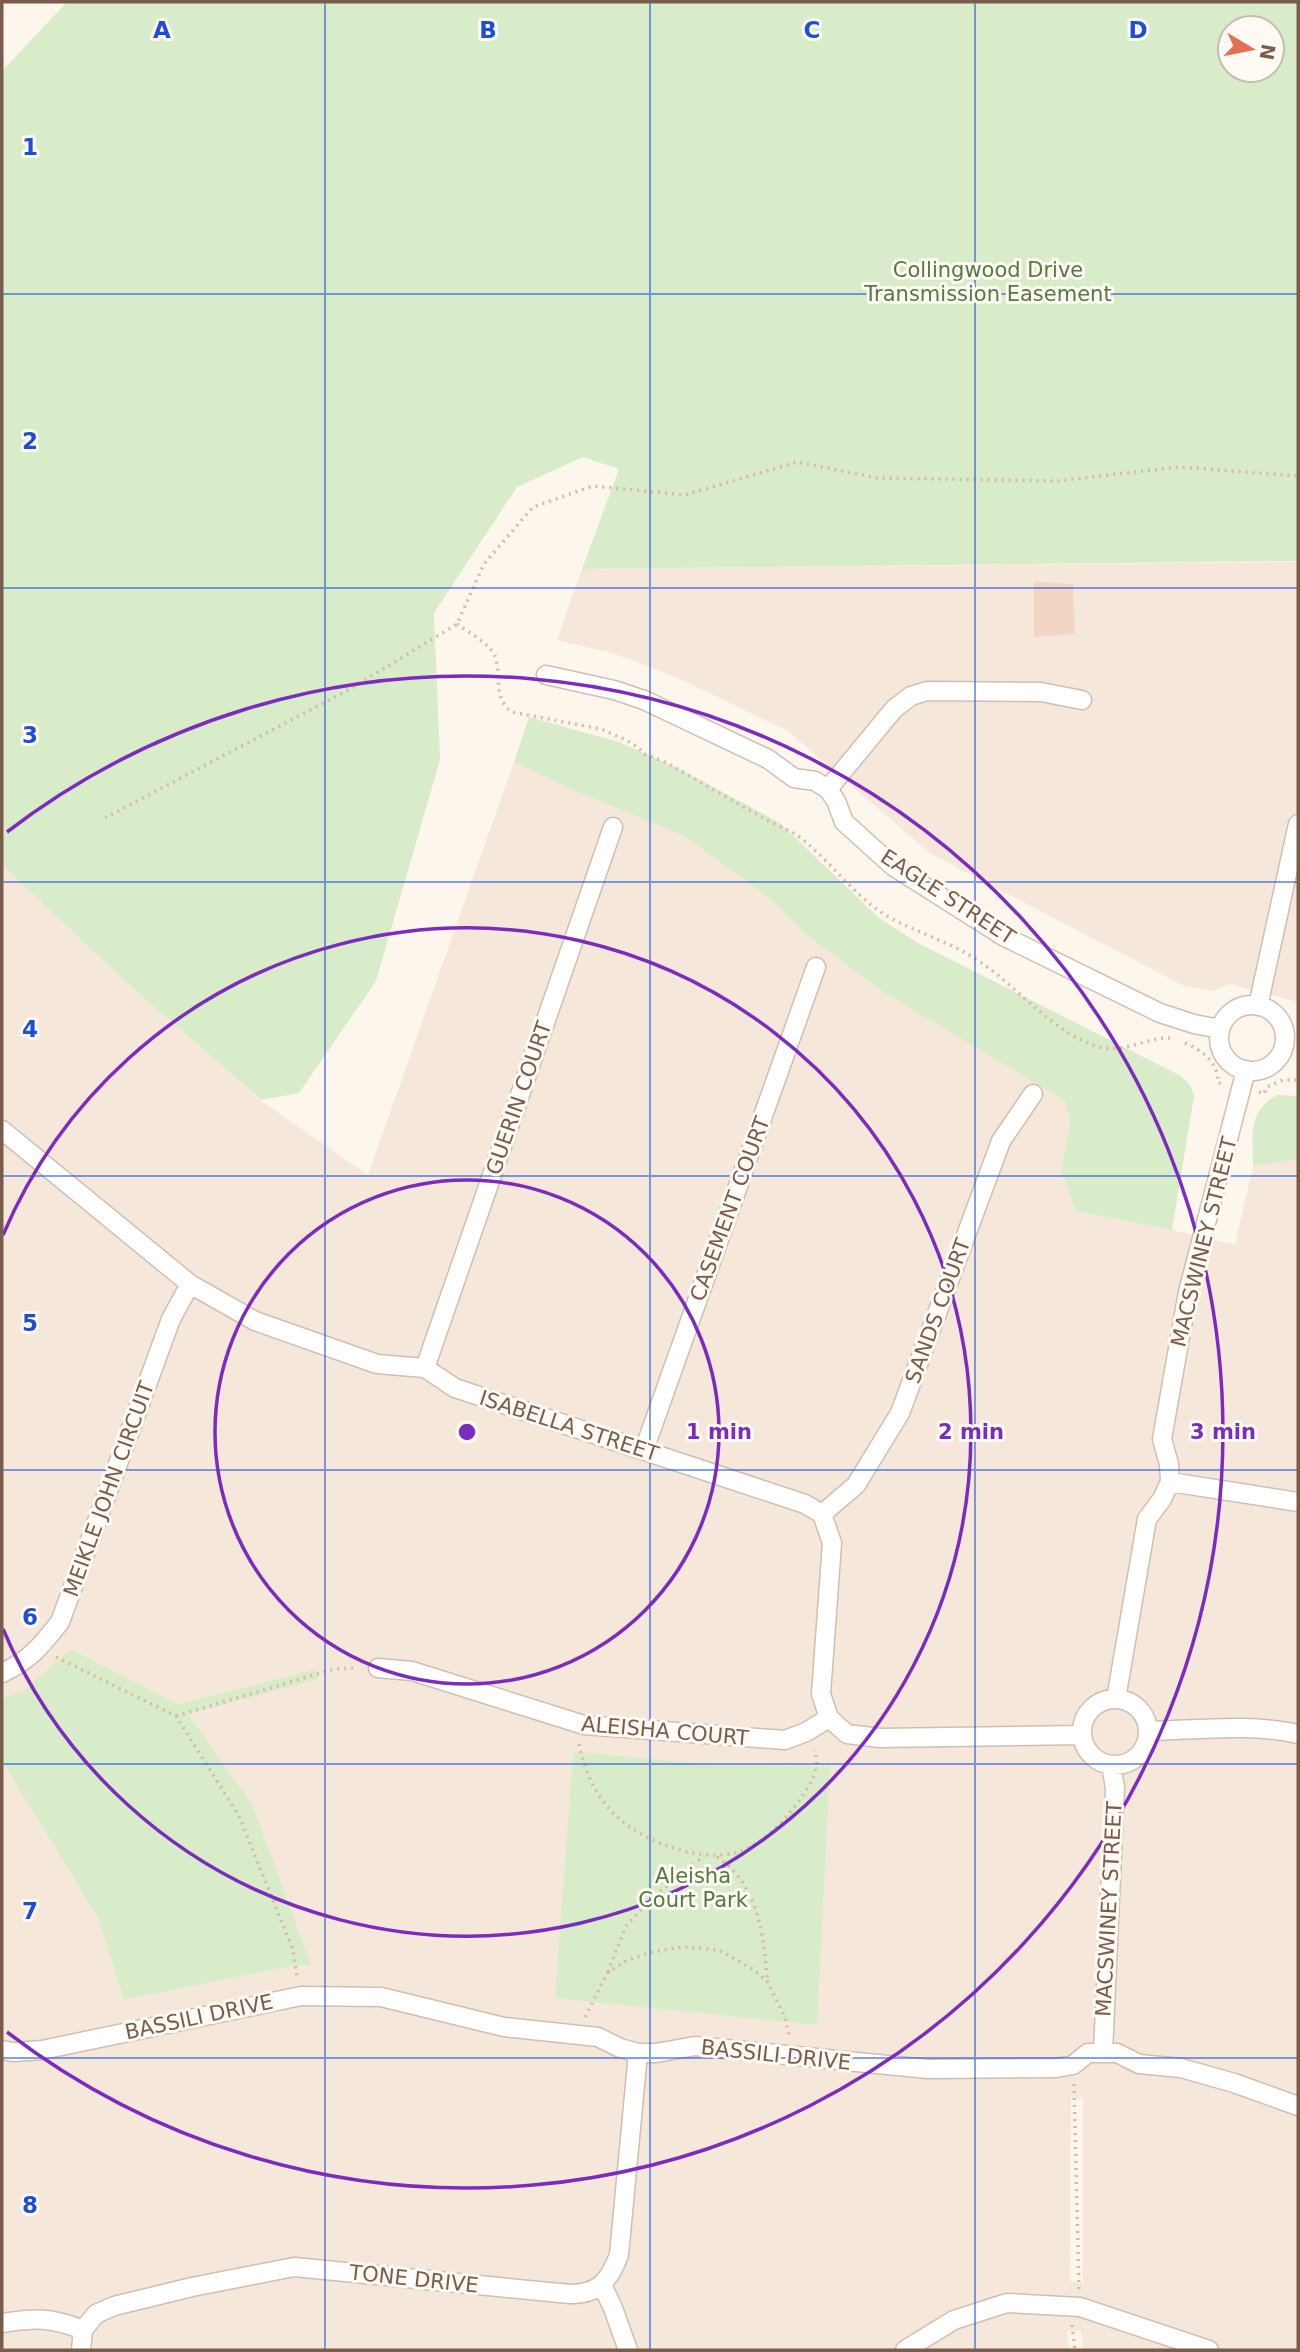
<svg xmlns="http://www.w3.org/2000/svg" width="1300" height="2352" font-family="'DejaVu Sans',sans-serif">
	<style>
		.residential { fill: #f5e8da; fill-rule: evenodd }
		.green { fill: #d8ecc9; fill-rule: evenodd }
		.building { fill: #f3d5c3 }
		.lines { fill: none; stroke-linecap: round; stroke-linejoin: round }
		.minor-casing { stroke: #d1beb0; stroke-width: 21 }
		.path { stroke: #d9b8a5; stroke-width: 3.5; stroke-dasharray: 2 5; stroke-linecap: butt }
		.minor { stroke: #fff; stroke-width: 18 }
		.grid { fill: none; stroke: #1d4ed8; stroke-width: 2; stroke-opacity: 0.55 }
		.ring { fill: none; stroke: #7b2cbf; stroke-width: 3.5 }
		.labels { text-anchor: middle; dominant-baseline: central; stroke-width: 6; stroke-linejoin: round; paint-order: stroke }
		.park-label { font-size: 21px; fill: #537a41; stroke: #fffaf3 }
		.street-label { font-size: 21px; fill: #7a5c4d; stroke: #fffaf3 }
		.grid-label { font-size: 23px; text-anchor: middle; font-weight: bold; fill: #1d4ed8; stroke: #fffaf3; stroke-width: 6; stroke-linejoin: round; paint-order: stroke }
		.centre { fill: #7b2cbf; stroke: #fffaf3; stroke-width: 3.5 }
		.ring-label { font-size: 21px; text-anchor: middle; font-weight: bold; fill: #7b2cbf; stroke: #fffaf3; stroke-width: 6; stroke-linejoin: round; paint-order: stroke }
	</style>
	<rect width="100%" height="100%" fill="#fdf6ec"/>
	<path class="residential" d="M1298,562V1002L1229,984L1212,991L1184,986L931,854L788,731L676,677L612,653L557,640L582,569Z
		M514,762L573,790L684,836L768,897L805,934L883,992L1065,1101L1070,1122L1061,1171L1076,1211L1172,1230L1235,1245L1253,1166L1298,1159V2350H1083L1081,2331H1067L1070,2350H2V1761L98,1918L124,2000L287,1967L310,1965L253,1806L187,1714L318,1678L316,1669L178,1704L71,1649L22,1693L2,1698V865L138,993L260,1100L368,1175ZM573,1751L701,1764L830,1766L556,1998ZM1071,2097L1083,2098V2283L1070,2281Z"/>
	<path class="green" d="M67,2H1298V561L582,569L619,469L583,457L517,487L434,613L440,760L376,981L299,1093L261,1100L138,993L2,865V71ZM1230,28H1272V70H1230Z
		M529,717L619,742L676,767L758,811L780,823L879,918L920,944L1181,1076L1190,1085L1194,1096L1172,1230L1076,1211L1061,1171L1070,1122L1065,1101L883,992L805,934L768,897L684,836L573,790L514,762Z
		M1277,1095L1298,1096V1159L1253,1166C1253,1135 1247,1112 1277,1095Z
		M71,1649L178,1704L316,1669L318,1679L188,1714L253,1806L311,1965L287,1967L124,2000L98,1918L2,1761V1698L22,1692Z
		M573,1751L701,1764L830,1766L817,2025L555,1998Z"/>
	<path class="building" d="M1034,582L1073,584L1075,634L1034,637Z"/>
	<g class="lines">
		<g class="minor-casing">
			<path id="minor" d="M546,675L614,690L644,700L768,759L794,778L815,781L828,789L836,801L844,822L894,867L1003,936L1160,1013L1194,1024L1220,1029
				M828,789L894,709L911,696L927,691L1041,692L1082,700
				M1219 1038a33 33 0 1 1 66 0a33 33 0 1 1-66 0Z
				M1258,1006L1298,824
				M2,1130L190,1284L255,1321L377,1364L425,1368L455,1388L805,1504L822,1514L832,1543L821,1694L829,1718L847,1734L880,1738L1081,1735
				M425,1368L613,827
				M644,1450L816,967
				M1170,1482L1298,1502
				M822,1514L856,1485L900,1413L1001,1141L1033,1094
				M378,1668L412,1671L584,1725L785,1740L806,1732L829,1718
				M2,1673C30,1660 41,1646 60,1622L171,1319L190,1284
				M1082 1732a33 33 0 1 1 66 0a33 33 0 1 1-66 0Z
				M1116,1699L1147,1519L1162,1499L1170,1482L1169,1464L1162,1439L1188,1292L1246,1070
				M1148,1731C1197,1730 1250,1723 1298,1734
				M2,2050L13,2052L42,2050L301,1996L381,1997L504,2027L598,2037L620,2048L638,2053H656L695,2046L928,2069L1056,2068L1073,2065L1088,2053H1117L1139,2064L1181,2068L1234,2083L1298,2106
				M1103,2052L1115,1787L1111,1766
				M602,2285L613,2308L628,2350
				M2,2323C37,2318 50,2317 83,2330L96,2314L114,2306L192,2287L294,2267L570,2294C599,2294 609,2281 619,2255L638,2053
				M81,2350L83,2330
				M905,2350L954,2320L1007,2303L1080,2307L1209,2350"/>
		</g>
		<path class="path" d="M457,624C468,632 489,643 495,656C502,676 492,698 512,712L601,729L626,740L639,748L644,754L663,761C697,780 731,800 765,819C775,825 788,829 798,836C829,859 851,893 884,914C913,932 946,940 974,958C1018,985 1049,1032 1099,1047C1123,1054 1147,1037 1171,1038
			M105,818L352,688L457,624L484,564L533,507L593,486L685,495L797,462L877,478L1057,481L1179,467L1298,476
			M1185,1043C1203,1051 1218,1062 1218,1083L1225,1084
			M1259,1092L1264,1094L1267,1087L1283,1080H1298
			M56,1657L176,1716L239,1816L293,1950L297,1977
			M176,1716L334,1669L358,1668
			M579,1744C591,1804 626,1835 684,1851C708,1857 734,1858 756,1844C774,1832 788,1816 801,1798C811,1783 821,1768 814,1750
			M717,1857C757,1882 765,1937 767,1981
			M608,1972L626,1926L652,1898L704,1856
			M585,2017L608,1972L628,1960L652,1952L683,1947L719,1950L751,1968L767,1981L785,2017L789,2035
			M1074,2084L1079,2290
			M1072,2325L1075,2350"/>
		<use href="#minor" class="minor"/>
	</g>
	<path class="grid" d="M325,2V2350M650,2V2350M975,2V2350M2,294H1298M2,588H1298M2,882H1298M2,1176H1298M2,1470H1298M2,1764H1298M2,2058H1298"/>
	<g class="ring">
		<circle cx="467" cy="1432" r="252"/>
		<path d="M3 1235A504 504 0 1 1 3 1629"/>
		<path d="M7 832A756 756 0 1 1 7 2032"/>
	</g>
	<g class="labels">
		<g class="park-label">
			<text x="988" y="270">Collingwood Drive<tspan x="988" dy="24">Transmission Easement</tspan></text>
			<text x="693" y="1876">Aleisha<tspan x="693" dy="24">Court Park</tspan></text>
		</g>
		<g class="street-label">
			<text transform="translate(948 897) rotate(33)">EAGLE STREET</text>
			<text transform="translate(519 1098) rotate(-71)">GUERIN COURT</text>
			<text transform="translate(730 1209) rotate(-70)">CASEMENT COURT</text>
			<text transform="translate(1204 1242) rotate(-76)">MACSWINEY STREET</text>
			<text transform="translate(938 1311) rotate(-70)">SANDS COURT</text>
			<text transform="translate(569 1426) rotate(18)">ISABELLA STREET</text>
			<text transform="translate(109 1489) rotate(-70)">MEIKLE JOHN CIRCUIT</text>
			<text transform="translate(665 1731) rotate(5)">ALEISHA COURT</text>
			<text transform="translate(1109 1909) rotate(-87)">MACSWINEY STREET</text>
			<text transform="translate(199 2017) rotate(-12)">BASSILI DRIVE</text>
			<text transform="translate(776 2055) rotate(6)">BASSILI DRIVE</text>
			<text transform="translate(414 2279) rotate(6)">TONE DRIVE</text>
		</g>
	</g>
	<g class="grid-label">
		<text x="162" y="38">A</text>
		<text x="488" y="38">B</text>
		<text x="812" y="38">C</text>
		<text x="1138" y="38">D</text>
		<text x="30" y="155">1</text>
		<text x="30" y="449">2</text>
		<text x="30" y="743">3</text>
		<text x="30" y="1037">4</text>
		<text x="30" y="1331">5</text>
		<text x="30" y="1625">6</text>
		<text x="30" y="1919">7</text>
		<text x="30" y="2213">8</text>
	</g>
	<circle cx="467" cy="1432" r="10" class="centre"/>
	<g class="ring-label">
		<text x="719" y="1439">1 min</text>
		<text x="971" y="1439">2 min</text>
		<text x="1223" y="1439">3 min</text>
	</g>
	<rect width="1300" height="2352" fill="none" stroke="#7a5c4d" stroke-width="7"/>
	<g transform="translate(1251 49) rotate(100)"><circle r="33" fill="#fffaf3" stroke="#cabbb1" stroke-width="2"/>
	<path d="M0-5L12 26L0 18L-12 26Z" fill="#e76f51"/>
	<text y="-10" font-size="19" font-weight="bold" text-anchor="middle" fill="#7a5c4d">N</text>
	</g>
</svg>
